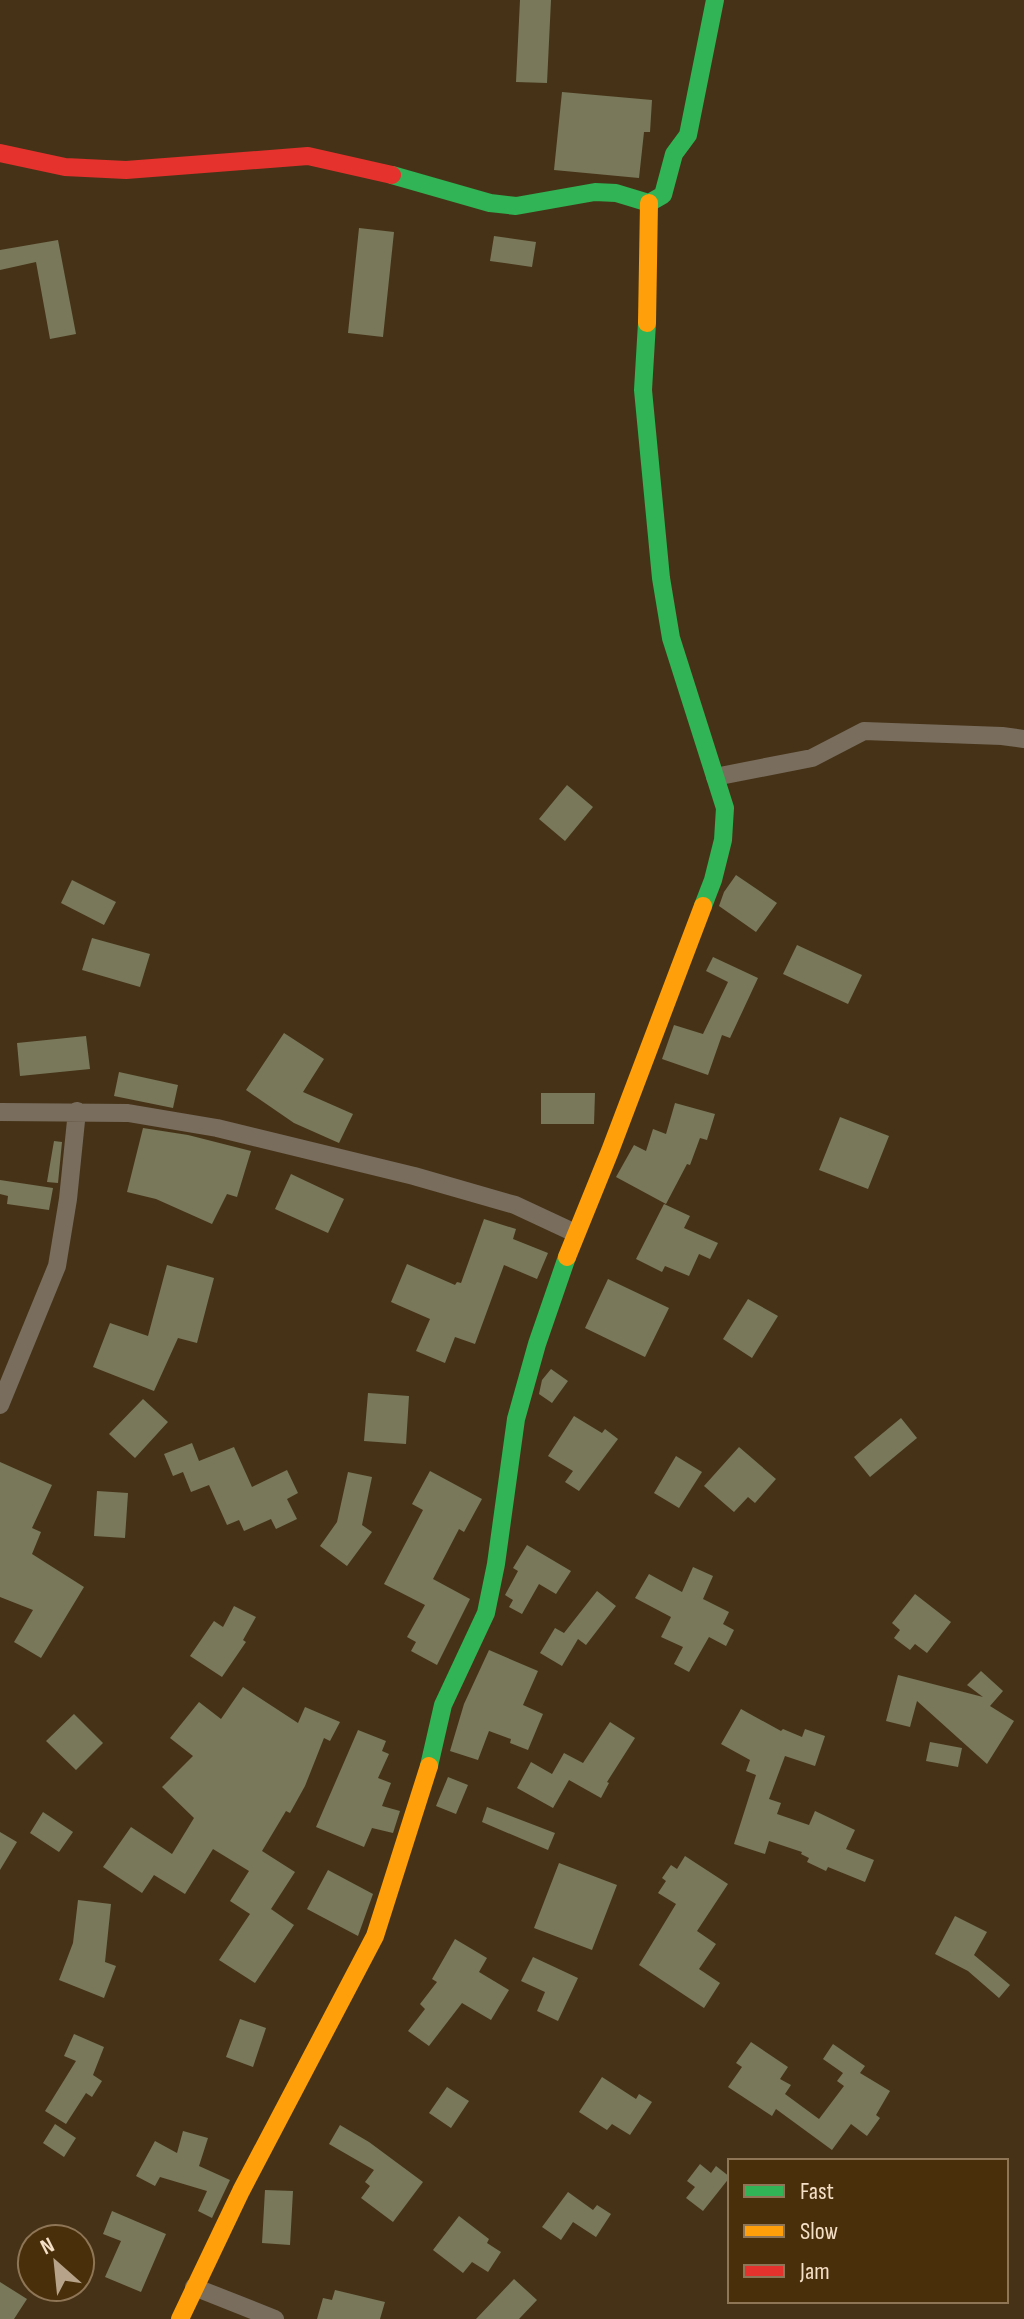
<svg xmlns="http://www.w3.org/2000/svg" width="1024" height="2319" font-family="'Sofia Sans Condensed',sans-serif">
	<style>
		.building { fill: #79785b }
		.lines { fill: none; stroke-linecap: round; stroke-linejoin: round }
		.street { stroke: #796d5e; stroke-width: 18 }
		.fast { stroke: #30b455; stroke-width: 18 }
		.slow { stroke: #ff9f0a; stroke-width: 18 }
		.jam { stroke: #e5322d; stroke-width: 18 }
	</style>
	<rect width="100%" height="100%" fill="#463317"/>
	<path class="building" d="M520,0H551L547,83L516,82Z
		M562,92L652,100L650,132H644L639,178L554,170Z
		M359,228L394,232L383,337L348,333Z
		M494,236L536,242L532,267L490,261Z
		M58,240L76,334L50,339L36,262L0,270V250Z
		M567,785L593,807L565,841L539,819Z
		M736,875L777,903L756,932L719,906L724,892Z
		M72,880L116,902L104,925L61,903Z
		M92,938L150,954L140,987L82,970Z
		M797,945L862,975L848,1004L783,974Z
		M713,957L758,978L730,1038L722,1035L708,1075L662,1059L674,1025L703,1034L728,982L706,971Z
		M284,1033L324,1059L303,1092L353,1114L339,1143L294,1123L246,1090Z
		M86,1036L90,1069L20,1076L17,1043Z
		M119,1072L178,1085L173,1108L114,1096Z
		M541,1093H595L594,1124H541Z
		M675,1103L715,1114L707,1140L700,1138L690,1165L687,1164L666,1204L616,1177L634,1145L646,1151L653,1129L666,1134Z
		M840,1117L889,1136L868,1189L819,1170Z
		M143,1128L188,1135L251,1151L237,1197L227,1194L212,1224L156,1199L127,1192Z
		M54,1141L62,1142L58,1183L47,1182Z
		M291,1174L344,1199L328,1233L275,1209Z
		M0,1180L53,1188L49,1210L7,1204L8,1196L0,1194Z
		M664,1204L690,1216L684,1228L718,1243L710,1259L699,1254L689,1276L665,1266L662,1272L636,1259Z
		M484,1219L516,1229L513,1239L548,1253L537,1279L504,1265L475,1344L455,1337L445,1363L416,1351L430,1319L391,1302L407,1264L455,1285L457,1282L461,1283Z
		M167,1265L214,1278L197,1343L178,1338L154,1391L93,1367L110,1323L148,1336Z
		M608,1279L669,1308L645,1357L585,1328Z
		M748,1299L778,1316L752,1358L723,1339Z
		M551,1369L568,1381L552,1403L539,1394L542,1380Z
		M368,1393L409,1396L406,1444L364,1441Z
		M143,1399L168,1422L135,1458L109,1434Z
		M574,1416L602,1433L605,1429L618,1439L579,1491L565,1482L573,1471L548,1456Z
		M901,1418L917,1438L870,1477L854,1457Z
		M192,1443L199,1461L234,1447L252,1487L287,1470L298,1493L287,1499L297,1519L276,1529L271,1519L244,1531L239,1520L227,1525L209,1485L191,1492L183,1472L173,1476L164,1454Z
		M739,1447L776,1479L755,1503L748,1497L734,1512L704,1486Z
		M676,1456L702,1472L679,1508L654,1493Z
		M0,1462L52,1485L32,1528L41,1532L32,1554L84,1587L41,1658L14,1642L33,1610L0,1597Z
		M430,1471L482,1499L464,1532L459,1529L433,1579L470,1599L437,1665L411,1651L416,1642L407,1637L425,1605L384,1584L423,1510L412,1504Z
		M348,1472L372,1477L362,1525L372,1532L347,1566L320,1546L337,1522Z
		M97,1491L128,1493L125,1538L94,1536Z
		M527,1545L571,1571L556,1594L539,1584L522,1614L509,1607L513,1600L505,1595L518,1571L513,1568Z
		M693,1567L713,1576L703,1599L729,1612L723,1624L734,1630L726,1646L709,1637L689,1672L674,1664L683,1647L661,1637L671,1617L635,1598L649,1574L682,1592Z
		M597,1591L616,1606L586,1645L578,1639L562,1666L540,1653L555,1628L564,1633Z
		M915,1594L951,1622L927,1653L915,1644L910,1650L894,1638L900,1630L892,1623Z
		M234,1606L256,1617L243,1640L246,1642L222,1677L190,1656L214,1621L223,1627Z
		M489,1650L538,1671L523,1705L543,1714L528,1750L510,1743L511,1739L489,1731L478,1760L450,1751L464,1704Z
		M981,1671L1003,1691L990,1706L1014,1721L987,1764L917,1701L910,1727L886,1721L898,1675L983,1697L967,1685Z
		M243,1687L298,1723L305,1707L340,1722L330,1741L324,1738L305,1786L290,1813L286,1811L262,1851L295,1872L271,1909L294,1925L255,1983L219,1960L250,1914L230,1901L249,1871L213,1849L185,1894L154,1875L142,1893L103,1867L131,1827L172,1854L194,1818L162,1787L193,1756L170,1738L199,1702L221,1719Z
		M741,1709L781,1731L783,1729L802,1737L805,1729L825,1736L815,1766L785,1756L769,1799L781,1803L777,1814L809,1825L815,1811L855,1830L846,1849L874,1860L865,1882L828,1867L826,1871L807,1862L809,1858L801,1854L802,1852L769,1841L765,1854L734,1844L756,1775L746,1771L750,1760L721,1744Z
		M74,1714L103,1743L76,1770L46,1741Z
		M610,1722L635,1738L607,1782L609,1783L601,1798L569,1780L553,1808L517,1788L531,1762L552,1774L564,1753L583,1763Z
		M358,1730L386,1741L382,1751L389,1754L378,1778L391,1783L382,1806L400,1811L393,1833L372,1828L364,1847L316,1827Z
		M930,1742L962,1748L958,1767L926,1761Z
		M448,1777L468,1785L456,1814L436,1806Z
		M487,1807L555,1833L548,1850L482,1822Z
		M43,1812L73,1832L59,1852L30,1833Z
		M0,1832L17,1842L0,1870Z
		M685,1856L728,1884L697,1931L716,1944L699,1969L720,1983L704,2008L639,1965L676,1904L658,1893L666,1881L662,1878L671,1865L677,1869Z
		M559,1863L617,1885L592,1950L534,1928Z
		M328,1870L373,1894L358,1936L307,1909Z
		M78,1900L111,1904L105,1962L116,1966L104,1998L59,1980L73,1943Z
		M955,1916L987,1932L974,1955L1010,1985L999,1998L968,1971L935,1954Z
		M455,1939L487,1958L479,1972L509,1990L491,2020L462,2003L429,2046L408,2031L425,2009L420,2004L437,1982L432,1979Z
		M533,1957L578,1978L558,2021L537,2011L545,1992L521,1981Z
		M240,2019L266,2028L253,2067L226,2057Z
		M74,2034L104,2047L93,2075L102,2081L92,2097L86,2093L66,2124L45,2111L76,2061L64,2056Z
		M751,2042L788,2067L780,2079L791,2085L785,2094L819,2119L844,2086L837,2081L843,2073L823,2059L833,2044L865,2066L860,2073L890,2091L876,2115L880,2118L867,2136L851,2124L832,2150L776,2109L772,2116L728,2087L742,2067L736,2063Z
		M602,2077L636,2099L639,2094L652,2102L630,2135L612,2124L607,2130L579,2112Z
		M447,2087L469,2101L451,2128L429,2113Z
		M55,2124L76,2138L64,2157L43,2143Z
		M340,2125L369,2142L423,2182L393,2222L361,2198L370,2186L365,2182L374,2170L329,2144Z
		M183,2131L208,2138L199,2166L230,2180L212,2218L198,2211L207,2191L160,2177L155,2186L136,2176L155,2141L177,2153Z
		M700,2164L711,2173L716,2166L730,2177L703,2211L686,2198L695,2187L687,2181Z
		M265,2190L293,2191L290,2245L262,2243Z
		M568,2192L593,2210L597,2205L611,2214L596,2237L573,2222L561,2240L542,2227Z
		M112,2211L166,2234L141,2292L105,2277L121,2241L103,2234Z
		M459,2216L489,2239L487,2243L501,2252L488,2272L472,2262L463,2273L433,2250Z
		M514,2279L537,2300L519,2319H476Z
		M0,2282L27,2299L14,2319H0Z
		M335,2290L385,2302L380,2319H317L323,2298L332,2300Z"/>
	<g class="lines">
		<path class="street" d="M715,777L812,758L864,731L1002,736L1024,739
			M0,1112L128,1113L217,1128L414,1176L515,1205L575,1233
			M0,1405L57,1266L68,1199L77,1111
			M194,2287L275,2319"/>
		<path class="fast" d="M392,175L490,203L516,206L595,192L616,193L649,203L663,195L674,154L688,135L715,0
			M647,323L643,390L661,578L671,638L725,808L723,840L713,880L703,906
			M429,1766L443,1705L486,1613L496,1564L516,1419L537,1344L567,1257"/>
		<path class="slow" d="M647,323L649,203
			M567,1257L610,1151L703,906
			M180,2319L241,2191L375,1936L429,1766"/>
		<path class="jam" d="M0,153L65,167L126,170L308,156L392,175"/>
	</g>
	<rect x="728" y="2159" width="280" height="144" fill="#4a2f0b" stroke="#8e7556" stroke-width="2"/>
	<rect x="744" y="2185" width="40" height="12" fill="#30b455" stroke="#8e7556" stroke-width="2"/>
	<text x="800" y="2199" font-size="24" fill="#f4dfc7">Fast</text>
	<rect x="744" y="2225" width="40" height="12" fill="#ff9f0a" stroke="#8e7556" stroke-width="2"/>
	<text x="800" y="2239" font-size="24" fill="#f4dfc7">Slow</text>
	<rect x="744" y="2265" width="40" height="12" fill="#e5322d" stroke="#8e7556" stroke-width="2"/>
	<text x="800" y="2279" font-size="24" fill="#f4dfc7">Jam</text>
	<g transform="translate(56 2263) rotate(333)"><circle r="38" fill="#4a2f0b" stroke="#8e7556" stroke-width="2"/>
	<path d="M0-6L14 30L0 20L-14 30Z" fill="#b7a389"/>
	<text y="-12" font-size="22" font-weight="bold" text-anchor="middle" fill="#f4dfc7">N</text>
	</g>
</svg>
